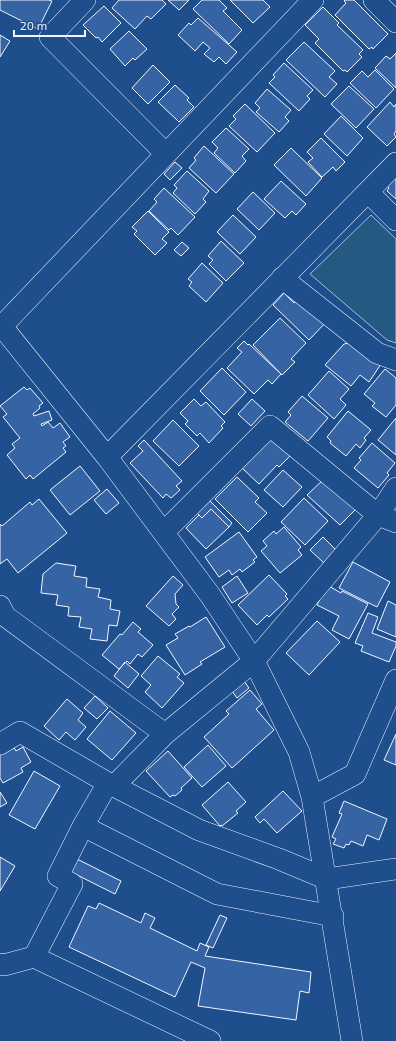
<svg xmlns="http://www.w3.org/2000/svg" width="396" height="1041" font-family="'Exo 2',sans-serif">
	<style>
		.green { fill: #245a82; stroke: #a8bbd7 }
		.building { fill: #3563a3; stroke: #f2f6ff }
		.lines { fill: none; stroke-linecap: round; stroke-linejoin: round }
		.minor-casing { stroke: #f2f6ff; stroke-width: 22 }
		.minor { stroke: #1f4e8c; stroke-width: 21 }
	</style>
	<rect width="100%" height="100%" fill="#1f4e8c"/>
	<path class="green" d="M371,215L396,239V343L387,340L310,274Z"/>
	<path class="building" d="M0,0H49L52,1L38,29L0,10Z
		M119,0H162L166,4L151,19L147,16L135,29L112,8Z
		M168,0H189L179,10Z
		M202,0H219L227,8L223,11L242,30L229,44L193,9Z
		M230,0H263L270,7L253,23Z
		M345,0H354L388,34L373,49L372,47L369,49L335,15L346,3L344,1Z
		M104,6L121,23L102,42L98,37L96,38L83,25Z
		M323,7L339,23L337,25L363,50L359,54L362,57L347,72L345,70L343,71L315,43L319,39L305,25Z
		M198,18L237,52L226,64L219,57L214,62L204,54L210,48L203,42L195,51L178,35L189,23L191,25Z
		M129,31L147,49L135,60L133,58L125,66L110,49Z
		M0,35L10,41L0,57Z
		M304,42L335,71L329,77L337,84L325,97L286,60Z
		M396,53V88L375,68L386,56L390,59Z
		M284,63L313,90L307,96L310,99L299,111L269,83L275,77L273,75Z
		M153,65L170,82L148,104L132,88Z
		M375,70L394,89L376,108L350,83L362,71L368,77Z
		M175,85L189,98L187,100L194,107L179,122L158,102Z
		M349,86L374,109L356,128L331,104Z
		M267,89L291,110L285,117L289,121L279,132L256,112L260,108L255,103Z
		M390,102L394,107L396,104V131L394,134L396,137L387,146L367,127Z
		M245,104L275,133L257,152L229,126L236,119L233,116Z
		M341,116L363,138L347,156L324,134Z
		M226,128L249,149L242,156L246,161L235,173L214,153L218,148L212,142Z
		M321,138L345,162L336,171L333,167L322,177L308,162L313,158L307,152Z
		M204,146L234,174L216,193L189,168L196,160L194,158Z
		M291,148L322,178L306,196L274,165Z
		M175,162L182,168L170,180L164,174Z
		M187,171L209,191L203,199L206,202L195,214L173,193L177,188L174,185Z
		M396,177V199L387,191L389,188L387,186Z
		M281,181L306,204L296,215L292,211L285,218L264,199Z
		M164,188L195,217L178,235L171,228L169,230L149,211L157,202L154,199Z
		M253,192L275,213L259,230L237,209Z
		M148,211L169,232L162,239L167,243L155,255L134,234L137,231L132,227Z
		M233,215L256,237L240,254L217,232Z
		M221,241L244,263L226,281L209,264L213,260L208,256Z
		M182,242L189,248L181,256L174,250Z
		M202,263L223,283L206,302L189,286L192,282L188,279Z
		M284,293L294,303L296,300L327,321L309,340L273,305Z
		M280,318L306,343L291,359L295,362L282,375L253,345Z
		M244,341L248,345L249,344L281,374L272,384L268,380L254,394L227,368L242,352L237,348Z
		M354,342L383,361L369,382L360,375L351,386L325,365L344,344Z
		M222,368L246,392L224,415L200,391Z
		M385,369L396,378V405L386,417L372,406L375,403L364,394Z
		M329,371L349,389L340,399L346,405L334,419L308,395Z
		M24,387L27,390L30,388L43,403L39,406L40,408L33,414L34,416L49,411L52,420L41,424L42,426L48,422L53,428L60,423L70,437L63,442L66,446L63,448L66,452L33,479L30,475L26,479L7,455L15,448L12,444L20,438L3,417L7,414L0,406Z
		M302,396L328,418L308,441L285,422L291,415L288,412Z
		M194,399L201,406L206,402L225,422L221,426L223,428L209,443L200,433L197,436L185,424L188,421L180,413Z
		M252,399L265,411L251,426L238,414Z
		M348,411L371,430L364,438L366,440L360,448L356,444L346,456L330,443L331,441L327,437Z
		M396,418V455L378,440Z
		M173,420L199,446L179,466L153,441Z
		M272,435L293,453L279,467L277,465L259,484L242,468Z
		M144,440L182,481L176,486L180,490L171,498L166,494L163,498L130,463L143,451L138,446Z
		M372,443L395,463L387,473L389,475L378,488L354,468L361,460L359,458Z
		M80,466L100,491L70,515L50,490Z
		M283,470L302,487L283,507L264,490Z
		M237,477L259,498L255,502L267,513L248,532L215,499Z
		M324,479L356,509L340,525L307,495Z
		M107,489L119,503L106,514L94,500Z
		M304,498L328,521L305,545L281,522Z
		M39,499L67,533L18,573L7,559L0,564V524L2,526L30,502L32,505Z
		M208,499L232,523L229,527L211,509L202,518L195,511Z
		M211,509L229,527L206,549L186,528L199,515L202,518Z
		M284,527L301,547L298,550L302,555L280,573L261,551L267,546L263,541L274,531L276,534Z
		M239,532L257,557L253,560L255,562L242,572L240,569L232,575L229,570L219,577L205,557Z
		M323,537L336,550L324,563L310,550Z
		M353,562L390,582L377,607L339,588Z
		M56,563L76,566L74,576L87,578L86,587L100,589L98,597L111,600L110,609L120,611L117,626L109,625L107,641L90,639L92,629L79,627L81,617L68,616L69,607L56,605L58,595L41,593L43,574Z
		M269,575L287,594L285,596L288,599L269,617L267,615L257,625L238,605Z
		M173,576L183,585L175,594L176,604L179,607L172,614L176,619L169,626L146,606Z
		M237,576L248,593L232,603L222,587Z
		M327,585L341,593L342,591L368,604L349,639L332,630L339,616L317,605Z
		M388,601L396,605V637L377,629Z
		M368,613L378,617L372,633L396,642V646L389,662L361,651L363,646L355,643Z
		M206,617L225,647L200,662L202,664L185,675L166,645L178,638L175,634L189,626L190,627Z
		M317,621L340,642L309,675L286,653Z
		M133,622L141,629L138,632L153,645L142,657L138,654L130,664L127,661L119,669L102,655L120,634L122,635Z
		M158,656L180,674L177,677L184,683L162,708L145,692L151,685L141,676Z
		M125,662L139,674L128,688L114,676Z
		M244,681L249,688L237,698L232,691Z
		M250,690L262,704L256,709L274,730L232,768L204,737L229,714L226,711Z
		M95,696L108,708L97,719L84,708Z
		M67,699L83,713L78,720L86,727L75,740L66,732L59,740L44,726Z
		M110,711L136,733L112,760L87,739Z
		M396,734V765L384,760Z
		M208,745L226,766L202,787L184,767Z
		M13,746L16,751L23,747L31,762L21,768L23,772L3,783L0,778V753Z
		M168,751L192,778L181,788L182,790L175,796L173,795L170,797L146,771Z
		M34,771L60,786L35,829L9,815Z
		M228,782L246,802L236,811L238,813L222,826L221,825L220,826L202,805Z
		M283,791L302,811L277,833L264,819L260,823L255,817Z
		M0,792L7,803L0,807Z
		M344,801L387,819L379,840L367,835L363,846L351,841L349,845L346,844L344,848L333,844L336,839L332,837L342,814L339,813Z
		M0,857L15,866L0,891Z
		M77,859L121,881L115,894L71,872Z
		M99,903L141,923L145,913L155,918L150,928L197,951L200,943L209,947L205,956L311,972L309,993L300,991L296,1020L198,1006L205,968L191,962L175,997L69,947L88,906L96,909Z
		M220,915L227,918L213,948L206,945Z"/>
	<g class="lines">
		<g class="minor-casing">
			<path id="minor" d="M85,0L50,37L166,154
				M374,0L396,22
				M368,192L396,220
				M282,278L377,353L396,360
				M0,324L107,457L210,595L254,661L299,752L312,797L352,1041
				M2,326L313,0
				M107,457L396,163
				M164,532L270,426L378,515L396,522
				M0,606L5,616L165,734
				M0,744L20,732L108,783L199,830L279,859L327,879L396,869
				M114,786L165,734L254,661L378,515L396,488
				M312,797L355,774L396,680
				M83,826L217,894L333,916
				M34,957L72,884L58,876L83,826L108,783
				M0,964L4,965L34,957L210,1041"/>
		</g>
		<use href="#minor" class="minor"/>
	</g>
	<path d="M14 30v6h71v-6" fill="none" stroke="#f2f6ff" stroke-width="2"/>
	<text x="20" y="30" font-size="12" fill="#f2f6ff" stroke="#1f4e8c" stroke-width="3" paint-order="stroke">20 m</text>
</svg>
